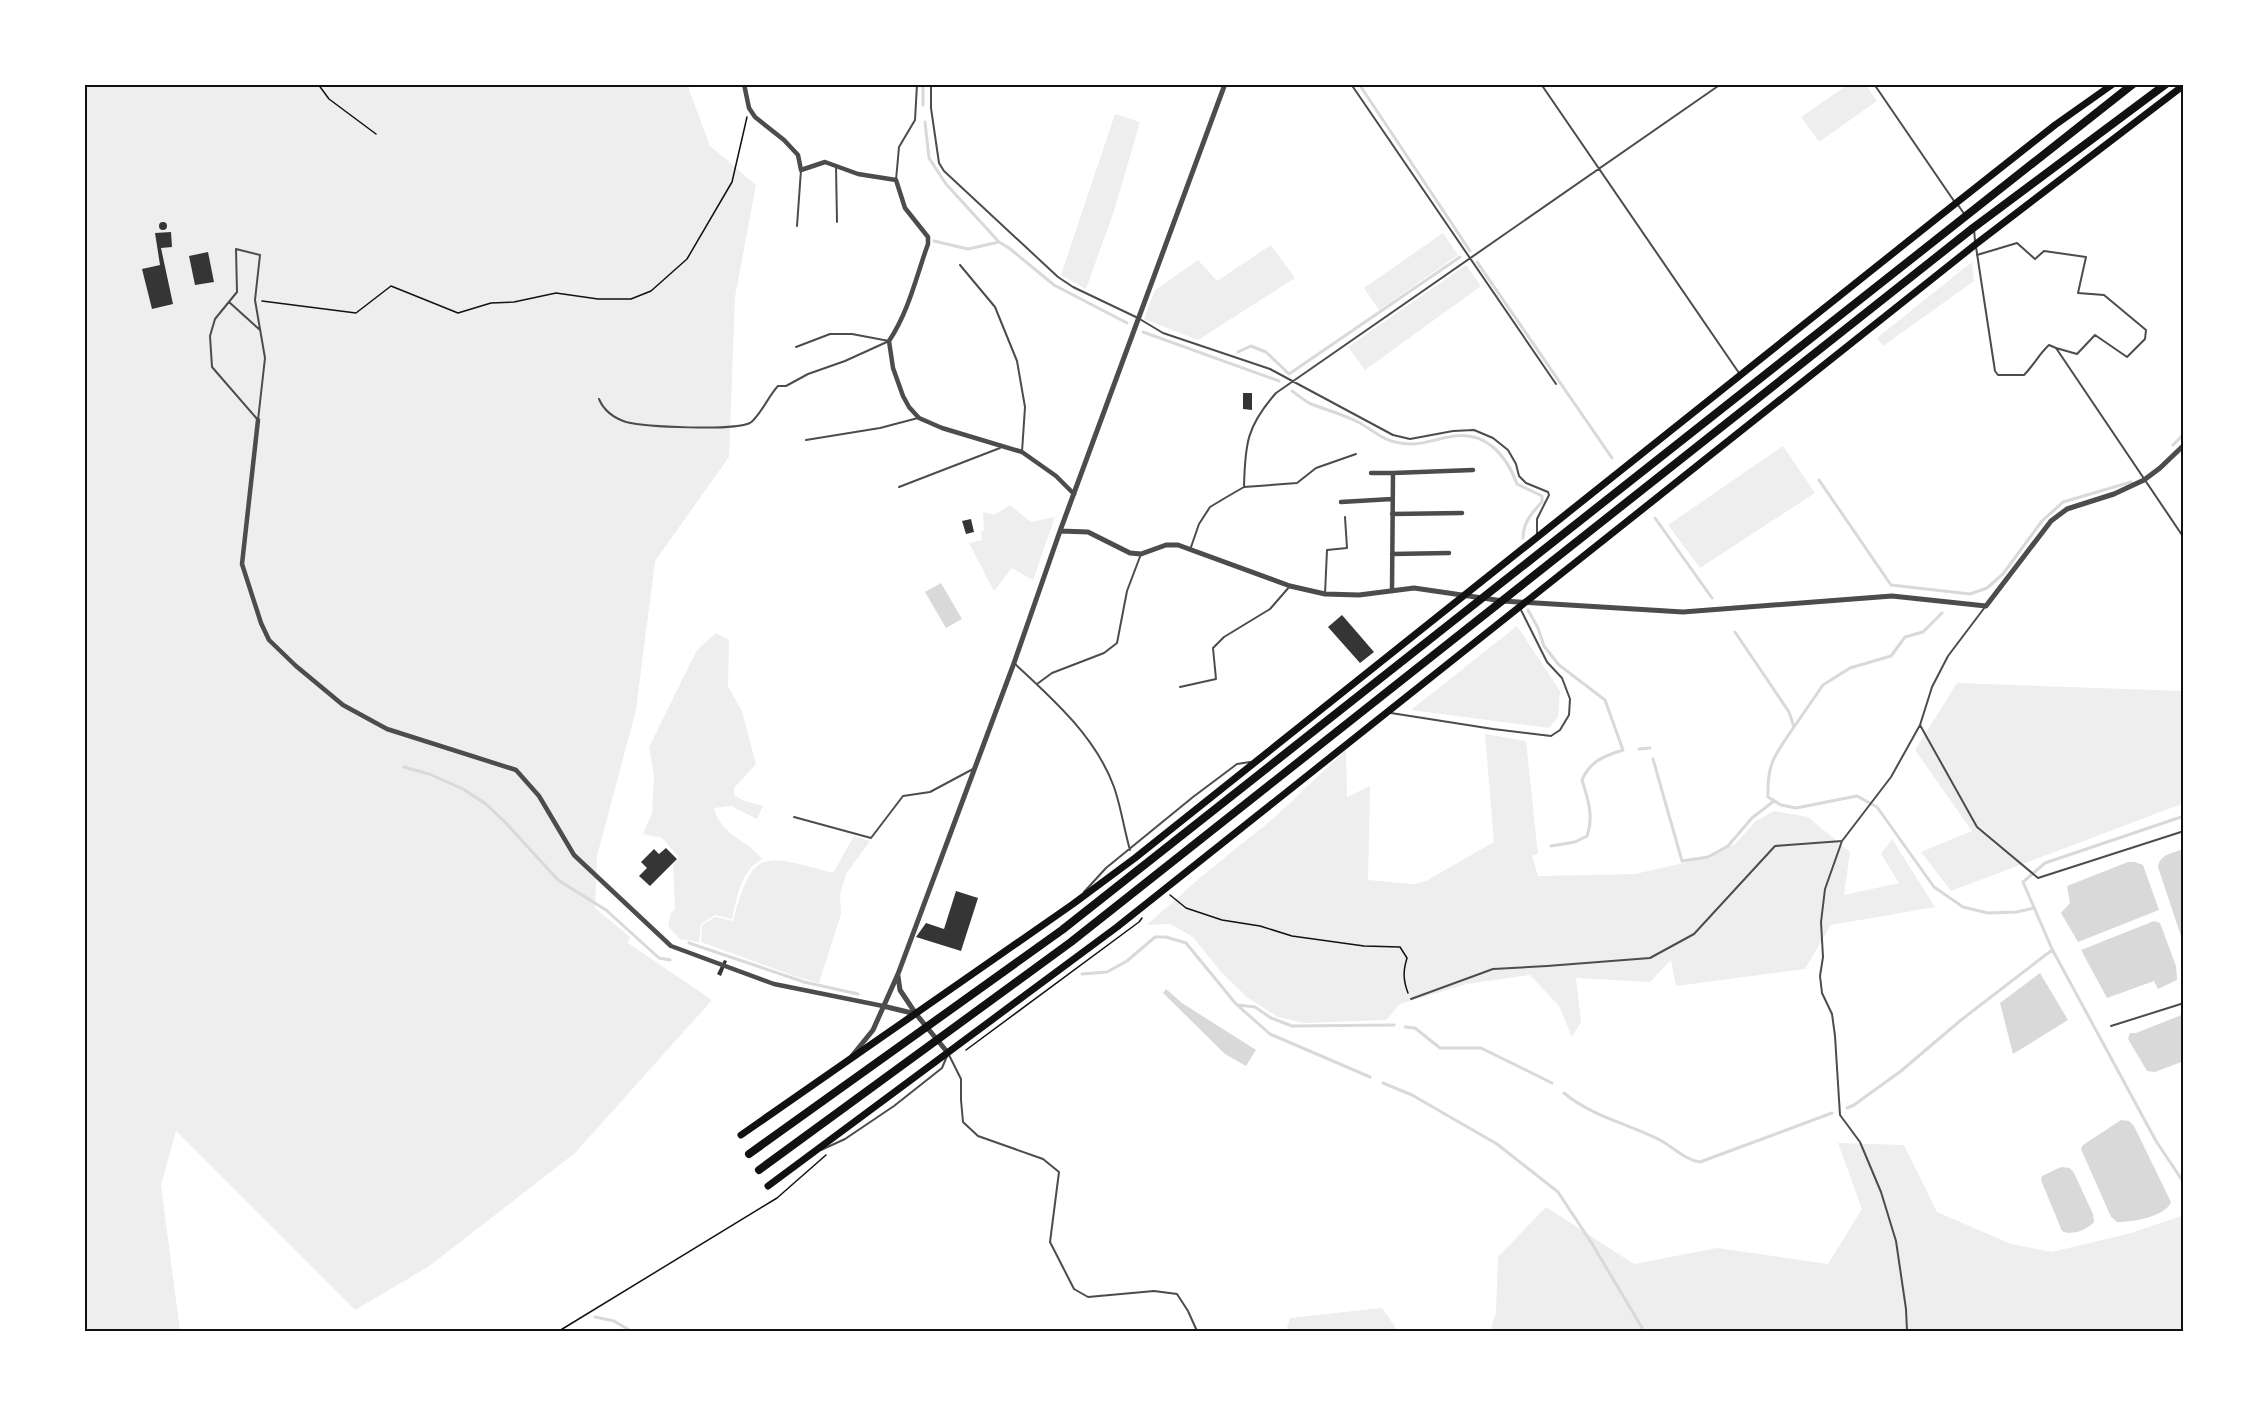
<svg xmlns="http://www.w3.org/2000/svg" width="2268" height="1415" font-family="Manrope,sans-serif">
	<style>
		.green { fill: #eee }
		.water { fill: #d9d9d9 }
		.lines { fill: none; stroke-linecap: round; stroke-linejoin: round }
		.stream { stroke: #d9d9d9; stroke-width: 3 }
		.building { fill: #353535 }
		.path { stroke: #111; stroke-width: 1.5 }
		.service { stroke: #4c4c4c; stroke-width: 2 }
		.minor { stroke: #4c4c4c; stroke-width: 4.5 }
		.tertiary { stroke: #4c4c4c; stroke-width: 5 }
		.primary { stroke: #111; stroke-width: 7 }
		.trunk { stroke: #111; stroke-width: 8 }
		.neatline { fill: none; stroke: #111; stroke-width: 2 }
	</style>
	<rect width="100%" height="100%" fill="#fff"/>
	<path class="green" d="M84,84H687L710,146L756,185L735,297L729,457L655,561L636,710L597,856L595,908L630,937L628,943L712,1000L575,1153L428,1267L355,1310L176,1131L161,1185L180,1331H84Z
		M1849,84H1865L1877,101L1819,142L1801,117Z
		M1115,114L1140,122L1115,208L1086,289L1061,275Z
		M1443,233L1458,255L1379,310L1364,288Z
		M1271,245L1295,278L1198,340L1144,319L1155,290L1198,260L1217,281Z
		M1972,262L1974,281L1883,346L1877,338Z
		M1466,265L1481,286L1365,370L1348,347Z
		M1783,446L1815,493L1700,568L1668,525Z
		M1010,505L1031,522L1055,517L1033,580L1012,568L994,591L969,543L982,540L981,531H984L983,512L994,515Z
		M1517,626L1560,691L1558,717L1549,728L1411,710Z
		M716,633L729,640L728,686L742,711L756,764L734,788V795L742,800L763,806L757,819L731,806L714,808C720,835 747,839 762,859C741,870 737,898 732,919L715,915L701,924L699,942L680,939L668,926L671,912L675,909L673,865L679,857L662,838L643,834L652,813L654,776L649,747L697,650Z
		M1957,683L2184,691V803L1951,891L1921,852L1972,831L1915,750Z
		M1485,734L1526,741L1538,854L1532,856L1538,876L1635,874L1705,858L1735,844L1756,821L1774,811L1808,817L1850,852L1844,895L1899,883L1881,854L1892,839L1935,907L1831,925L1805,969L1676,986L1671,960L1650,982L1576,978L1581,1022L1572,1037L1559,1006L1530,975L1467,984L1400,1004L1386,1020L1304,1023L1278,1017L1248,998L1221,972L1193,937L1170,924L1147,925L1203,875L1275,817L1346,750L1347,797L1370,786L1368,880L1414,884L1426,881L1494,842Z
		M854,836L870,841L846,874L840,894L841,914L819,983L800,978L701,942L702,925L715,917L733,921C753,845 765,855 833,873Z
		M1838,1143L1904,1145L1937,1212L2011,1244L2052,1252L2131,1233L2184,1215V1331H1490L1496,1313L1498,1257L1546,1207L1634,1264L1717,1248L1828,1264L1862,1209Z
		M1382,1308L1398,1331H1286L1290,1318Z"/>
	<path class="water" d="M941,583L962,619L946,628L925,592Z
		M2184,849V945L2158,867C2160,854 2173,853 2184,849Z
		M2128,862H2135L2143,865L2159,910L2078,942L2061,913L2070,903L2067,886Z
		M2154,921L2160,923L2176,966L2177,980L2158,989L2154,981L2107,998L2081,950Z
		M2040,973L2068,1020L2013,1054L2000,1003Z
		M1166,989L1182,1003L1256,1050L1246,1066L1225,1054L1163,993Z
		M2184,1014V1061L2155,1072L2147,1071L2128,1039L2130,1033H2136Z
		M2121,1120L2129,1121L2134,1126L2171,1202C2165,1217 2132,1222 2117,1222L2111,1217L2081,1149L2083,1145Z
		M2061,1167L2070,1168L2074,1173L2093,1214L2094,1222C2087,1230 2072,1236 2062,1231L2041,1180L2042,1176Z"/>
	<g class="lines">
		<path class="stream" d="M923,84V105
			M1359,84L1470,251
			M925,122L929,158L946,184L999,242
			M934,241L968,249L999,242L1009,248L1054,285L1127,323
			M1477,262L1612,458
			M1143,332L1279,381
			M1238,352L1251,346L1266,352L1289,374L1460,257
			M1292,391C1298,395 1305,401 1311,404C1327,410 1342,414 1358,422C1370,428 1382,440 1395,442C1418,447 1427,441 1449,437C1484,429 1506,454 1517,484L1542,496V502C1532,512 1523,523 1523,538
			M2173,445L2184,434
			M1819,480L1891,585L1970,594L1987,588L2003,574L2042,521L2063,502L2131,482
			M1655,518L1712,598
			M1528,610L1538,628L1544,646L1559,665L1605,700L1623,750C1604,756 1590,761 1582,780C1588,799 1594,817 1587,836L1575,842L1551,846
			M1735,632L1789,712L1794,727C1775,755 1767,762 1768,797L1781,805L1796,808L1857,796L1877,807L1934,887L1963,907L1988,913L2017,912L2034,908
			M1794,727L1823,685L1850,668L1891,656L1905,637L1923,632L1942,613
			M1639,749L1650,748
			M1653,759L1682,861L1708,857L1728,846L1752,818L1774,801
			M404,767L429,774L463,789L486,804L505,822L558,880L606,910L659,958L670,960
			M2184,816L2045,863L2023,882L2052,949L2156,1141L2184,1183
			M689,943L804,982L858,994
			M1082,974L1107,972L1127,961L1155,937H1166L1186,943L1236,1004L1270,1034L1370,1077
			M1238,1005L1255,1007L1271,1018L1292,1026L1394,1025
			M1405,1027L1415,1028L1440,1048H1481L1552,1083
			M1383,1083L1412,1095L1497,1144L1558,1192L1591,1242L1644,1331
			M1564,1093C1591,1116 1629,1124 1660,1140C1673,1147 1685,1160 1700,1162L1832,1113
			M1847,1108L1854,1105L1901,1071L1961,1020L2052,950
			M595,1317L614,1321L631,1331"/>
	</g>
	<path class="building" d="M159 226a4 4 0 1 1 8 0a4 4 0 1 1-8 0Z
		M171,232L172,247L161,248L173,304L152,309L142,269L160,265L155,233Z
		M208,252L214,282L195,285L189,256Z
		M1243,393H1252V410L1243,409Z
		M971,519L974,532L966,534L962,521Z
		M1342,615L1374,652L1360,663L1328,627Z
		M666,848L677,859L650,886L639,876L647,868L641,862L654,849L659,854Z
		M956,891L978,898L961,951L916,937L926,923L944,929Z
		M724,960L727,961L721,976L717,974Z"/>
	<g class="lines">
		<path class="path" d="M318,84L329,99L376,134
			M262,301L356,313L391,286L458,313L491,303L514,302L556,293L598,299H631L651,291L687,259L732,182L747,117
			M1170,895L1186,908L1222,920L1260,926L1292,936L1364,946L1400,947L1407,958C1403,971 1403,980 1408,993
			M966,1050L1139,922L1142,918
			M559,1331L777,1198L826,1155"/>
		<path class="service" d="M931,84V108L939,163L944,171L1058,277L1073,287L1138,318L1163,333L1270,369L1393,435L1410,439L1453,431L1474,430L1493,438L1508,450L1516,464L1519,476L1526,483L1548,492L1549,495L1537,519V534
			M1351,84L1556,384
			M1541,84L1739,373
			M1874,84L1954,201
			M836,166L837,222
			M896,180L899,147L915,120L917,84
			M1958,205L1965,215
			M797,226L801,170
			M1974,229L1975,241
			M1976,247L1995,371L1998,375H2024C2034,365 2039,354 2049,345L2056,348L2184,538
			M236,249L260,255L255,300L265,358L258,420L212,367L210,336L215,319L237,292Z
			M1977,255L2017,243L2035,259L2044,251L2086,257L2078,293L2104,295L2146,330L2145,339L2127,357L2095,335L2077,354L2056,348
			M960,265L995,307L1017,361L1025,407L1022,452
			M229,302L260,330
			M796,347L830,334H852L889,341
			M599,399C604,411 614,418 626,422C646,427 733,431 750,423C759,418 769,395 778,386H786L808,374L845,361L889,341
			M806,440L880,428L918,418
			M899,487L1000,448
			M1244,487C1245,443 1247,426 1276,393L1721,84
			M1190,550L1199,524L1210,507L1225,498L1244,487L1297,483L1316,468L1356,454
			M1325,594L1327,550L1347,548L1345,517
			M1014,663C1052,698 1096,737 1114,787C1121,807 1124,829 1130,850
			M1037,684L1052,673L1104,653L1117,643L1127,591L1141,554
			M1180,687L1216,679L1213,648L1224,637L1270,609L1290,586
			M1391,713L1493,729L1551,736L1560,730L1569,715L1570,699L1562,678L1547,662L1521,610
			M1920,725L1977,827L2038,878L2184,831
			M794,817L871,838L903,796L930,792L973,769
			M1084,892L1106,868L1193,797L1237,764L1250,762
			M1411,999L1493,969L1547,966L1650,958L1694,934L1775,846L1842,841
			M2111,1026L2184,1003
			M948,1053L961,1079V1100L963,1122L978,1136L1043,1159L1059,1172L1050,1242L1074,1289L1088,1297L1154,1291L1177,1294L1188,1311L1197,1331
			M821,1150L845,1139L894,1106L942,1068L947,1056
			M1907,1331L1906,1309L1896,1241L1881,1192L1860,1142L1840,1115L1835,1036L1832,1014L1822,993L1820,976L1823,957L1821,922L1825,889L1842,841L1891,777L1920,725L1932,687L1948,656L1985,607"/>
		<path class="minor" d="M744,84L749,108L755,117L784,140L798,155L801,170L825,162L858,174L896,180L905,208L928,237V244C916,277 909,311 889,341L893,368L903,396L909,407L919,418L942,428L1022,452L1056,476L1074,494
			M258,420L242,564L261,623L269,640L296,666L343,705L387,729L516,770L539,796L574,855L671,946L774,984L883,1006
			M1371,473H1393L1392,591
			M1393,473L1473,470
			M1341,502L1392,499
			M1392,514L1462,513
			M1392,554L1449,553"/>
		<path class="tertiary" d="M1060,531L1088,532L1130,553L1141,554L1166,545H1178L1290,586L1325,594L1359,595L1414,588L1503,601L1683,612L1892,596L1986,606L2051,521L2067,509L2114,494L2144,480L2160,468L2184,445
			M898,976L900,990L916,1014
			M883,1006L916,1014L948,1053
			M852,1056L873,1030L898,974L1014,663L1060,531L1225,84"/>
		<path class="primary" d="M741,1135L1073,904L1135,858L1941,215L2055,125L2113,84
			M768,1186L1117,927L1976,244L2184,85"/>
		<path class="trunk" d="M749,1154L1062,930L2133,84
			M759,1170L1071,942L1973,228L2166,84"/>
	</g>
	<rect width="2268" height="1415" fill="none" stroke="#ffffff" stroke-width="171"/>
	<rect x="86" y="86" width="2096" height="1244" class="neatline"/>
</svg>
